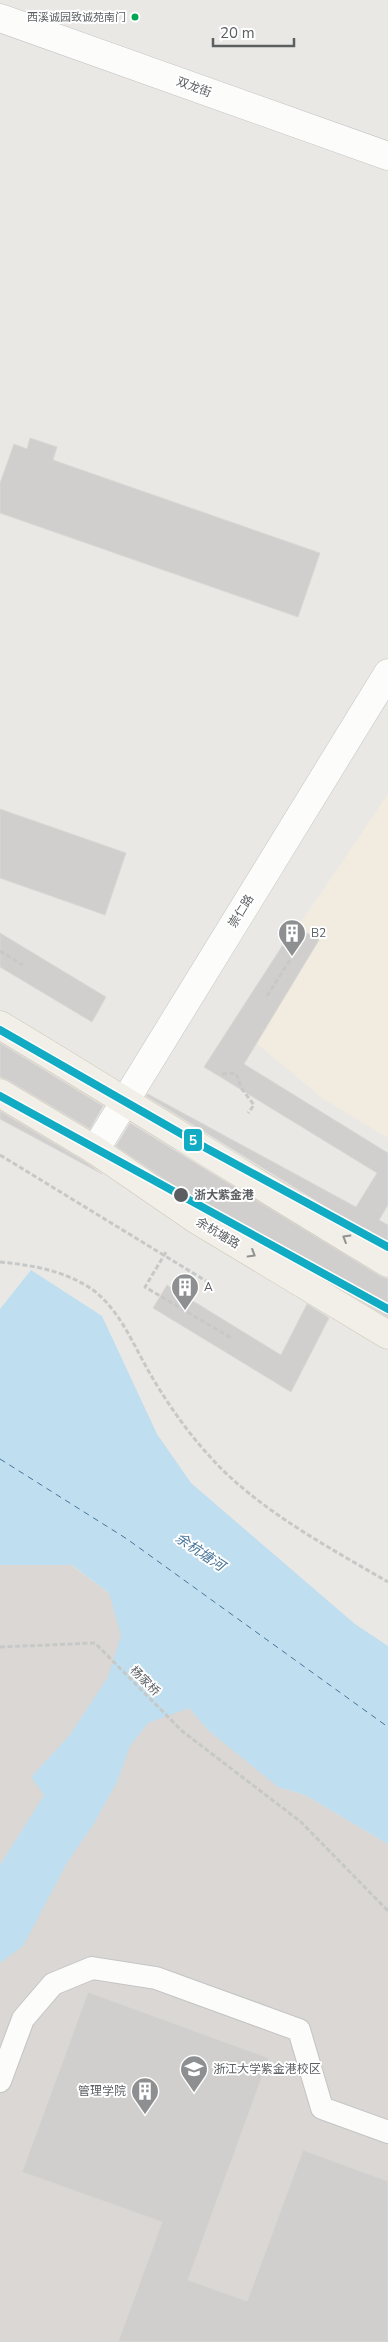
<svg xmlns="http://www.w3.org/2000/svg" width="388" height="2342" font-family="'Nunito Sans','Noto Sans SC',sans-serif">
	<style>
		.commercial { fill: #f2ece0 }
		.education { fill: #dad7d4 }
		.water { fill: #bfdeef }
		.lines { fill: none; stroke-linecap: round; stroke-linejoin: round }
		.ferry { stroke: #48759b; stroke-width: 1; stroke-dasharray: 6 5; stroke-linecap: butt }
		.building { fill: #d1cfce; stroke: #d9d8d4 }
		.minor-casing { stroke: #c4c5c5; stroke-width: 24 }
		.tertiary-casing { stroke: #c4c5c5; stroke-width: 29 }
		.primary-casing { stroke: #cec6b6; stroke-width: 29 }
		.path { stroke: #c6c9c7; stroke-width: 3; stroke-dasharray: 5 2.5; stroke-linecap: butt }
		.minor { stroke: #fcfcfb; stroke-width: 22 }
		.tertiary { stroke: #fcfcfb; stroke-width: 28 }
		.primary { stroke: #f1efe8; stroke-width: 28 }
		.metro-1-casing { stroke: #fff; stroke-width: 11 }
		.metro-1 { stroke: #11acc3; stroke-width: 8 }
		.oneway { stroke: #909191 }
		.bus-dot { fill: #00a651; stroke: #fff; stroke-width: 2 }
		.stop-dot { fill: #5b5f62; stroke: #fff; stroke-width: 2 }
		.labels { text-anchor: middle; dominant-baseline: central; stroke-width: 4; stroke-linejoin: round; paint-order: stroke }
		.bus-label { font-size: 11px; fill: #5b5f62; stroke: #fff; text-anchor: end }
		.street-label { font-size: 12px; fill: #5b5f62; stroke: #fff }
		.poi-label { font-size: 12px; fill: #5b5f62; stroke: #fff; text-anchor: start }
		.stop-label { font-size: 12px; font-weight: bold; fill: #5b5f62; stroke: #fff; text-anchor: start }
		.water-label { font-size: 14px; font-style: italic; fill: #48759b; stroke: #fff }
		.line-badge { stroke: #fff; stroke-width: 2 }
		.badge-label { font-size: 14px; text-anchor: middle; font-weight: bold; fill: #fff }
	</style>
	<rect width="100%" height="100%" fill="#eae8e5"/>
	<path class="commercial" d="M388,794V1138L322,1098L255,1042L257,987Z"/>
	<path class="education" d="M0,1512L109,1593L278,1787L305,1795L388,1844V2342H0Z"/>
	<path class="water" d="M31,1270L102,1316L157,1434L191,1483L355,1624L388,1646V1844L305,1795L278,1787L208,1730L189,1708L148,1723L130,1746L117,1782L93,1825L68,1861L23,1946L0,1963V1865L44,1795L31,1777L69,1736L108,1677L121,1635L109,1593L72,1565H0V1309Z"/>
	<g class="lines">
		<path class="ferry" d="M0,1459L127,1539L388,1727"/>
	</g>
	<path class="building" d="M30,438L57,447L53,460L320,553L298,617L0,513V483L14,444L27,449Z
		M0,809L126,853L105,915L0,878Z
		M295,926L319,940L244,1064L388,1153V1205L379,1220L388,1225V1245L146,1096L148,1094L356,1207L377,1173L204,1067Z
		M0,933L106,997L92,1022L0,967Z
		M0,1043L103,1106L90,1129L8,1080L0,1077Z
		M0,1111L87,1163L102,1174L0,1119Z
		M130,1123L380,1276L388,1279V1317L205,1207L116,1146Z
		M167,1285L281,1355L307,1304L329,1318L291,1392L153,1308Z
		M88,1992L269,2058L188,2280L247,2301L303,2150L388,2181V2342H118L162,2222L22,2172Z"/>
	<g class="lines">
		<g class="minor-casing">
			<path id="minor" d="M0,2081L23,2019L53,1984L92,1968L156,1978L299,2030L322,2108L388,2132"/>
		</g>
		<g class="tertiary-casing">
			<path id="tertiary" d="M0,18L388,156
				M95,1150L388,673"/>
		</g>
		<g class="primary-casing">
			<path id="primary" d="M0,1025C130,1103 258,1185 388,1263
				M0,1093L95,1150L197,1220L388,1335"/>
		</g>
		<path class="path" d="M0,951L23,965
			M267,996L304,938
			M222,1074L236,1073L242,1089L254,1105L248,1113
			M0,1155L206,1281
			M166,1252L145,1287L233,1339
			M0,1262C32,1265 66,1271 93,1290C121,1311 134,1347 152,1377C169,1406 189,1434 212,1459C259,1510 328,1547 388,1582
			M0,1647L95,1643L182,1731L301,1822L388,1911"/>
		<use href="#minor" class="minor"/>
		<use href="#tertiary" class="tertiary"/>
		<use href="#primary" class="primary"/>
		<g class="metro-1-casing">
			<path id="metro-1" d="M0,1030L206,1148L388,1247
				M0,1096L388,1309"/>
		</g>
		<use href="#metro-1" class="metro-1"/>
	</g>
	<defs><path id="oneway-chevron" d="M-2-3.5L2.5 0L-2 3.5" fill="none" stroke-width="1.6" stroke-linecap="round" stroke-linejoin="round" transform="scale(1.25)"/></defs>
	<g class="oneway">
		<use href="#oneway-chevron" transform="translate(346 1238) rotate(-149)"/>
		<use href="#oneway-chevron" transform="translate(252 1254) rotate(31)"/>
	</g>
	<defs>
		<g id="building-pin" transform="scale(1.4375)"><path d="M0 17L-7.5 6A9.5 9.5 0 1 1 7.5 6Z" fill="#8d8f90" stroke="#fff"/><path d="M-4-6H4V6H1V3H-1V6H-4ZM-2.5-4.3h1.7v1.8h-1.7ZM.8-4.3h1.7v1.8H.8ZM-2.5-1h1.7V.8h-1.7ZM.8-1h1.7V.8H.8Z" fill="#fff"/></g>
		<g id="university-pin" transform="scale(1.4375)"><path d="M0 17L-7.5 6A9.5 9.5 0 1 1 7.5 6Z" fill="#8d8f90" stroke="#fff"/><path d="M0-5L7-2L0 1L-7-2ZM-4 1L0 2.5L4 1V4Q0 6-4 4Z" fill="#fff"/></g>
	</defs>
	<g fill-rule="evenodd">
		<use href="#building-pin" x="292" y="933"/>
		<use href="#building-pin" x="185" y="1287"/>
		<use href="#university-pin" x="194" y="2069"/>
		<use href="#building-pin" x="145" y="2091"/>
	</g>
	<circle class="bus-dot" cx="135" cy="17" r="4.5"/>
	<circle class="stop-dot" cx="181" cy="1195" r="8"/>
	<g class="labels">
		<g class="bus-label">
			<text x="126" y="17">西溪诚园致诚苑南门</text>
		</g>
		<g class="street-label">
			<text transform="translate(194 87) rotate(20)">双龙街</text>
			<text transform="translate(241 911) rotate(-58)">崇仁路</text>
			<text transform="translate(218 1233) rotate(31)">余杭塘路</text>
			<text transform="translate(145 1681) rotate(45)">杨家桥</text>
		</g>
		<g class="poi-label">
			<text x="311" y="933">B2</text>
			<text x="204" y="1287">A</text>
			<text x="213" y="2069">浙江大学紫金港校区</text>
			<text x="126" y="2091" text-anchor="end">管理学院</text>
		</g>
		<g class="stop-label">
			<text x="194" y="1195">浙大紫金港</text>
		</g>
		<g class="water-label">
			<text transform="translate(200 1552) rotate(34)">余杭塘河</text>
		</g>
	</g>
	<rect class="line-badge" x="183" y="1128" width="20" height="24" rx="5" fill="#11acc3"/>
	<g class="badge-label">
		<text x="193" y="1145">5</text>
	</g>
	<path d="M213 38v8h81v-8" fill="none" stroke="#5b5f62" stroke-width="2.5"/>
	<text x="220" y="38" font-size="15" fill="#5b5f62" stroke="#ffffff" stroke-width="4" paint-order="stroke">20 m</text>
</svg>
